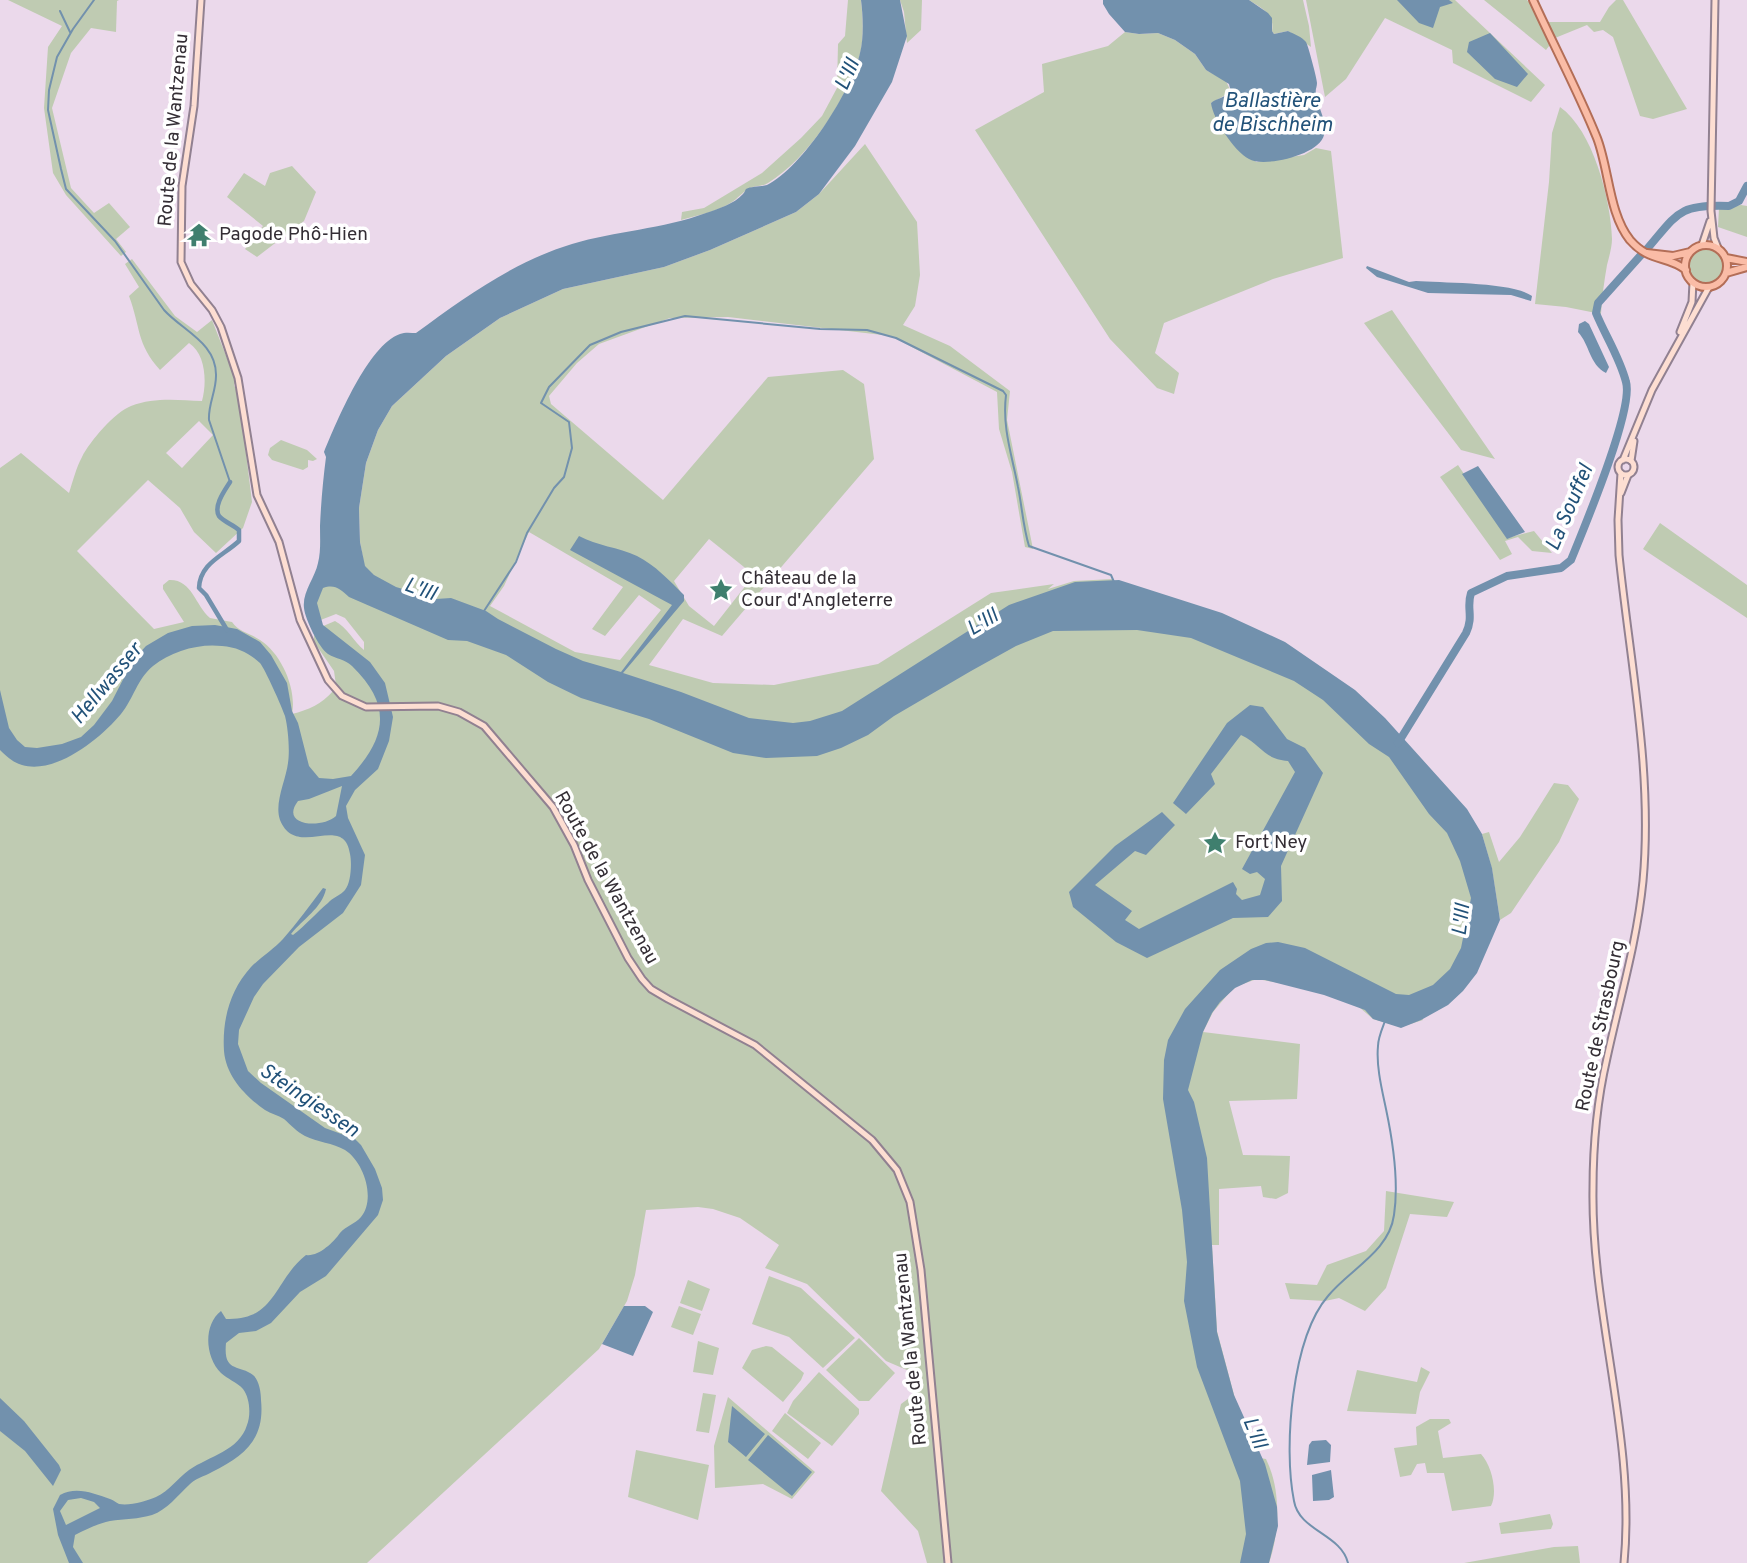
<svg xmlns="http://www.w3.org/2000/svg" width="1747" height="1563" font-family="Overpass,sans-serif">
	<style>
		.green { fill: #bfcbb2; fill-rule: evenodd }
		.water { fill: #7291ad; fill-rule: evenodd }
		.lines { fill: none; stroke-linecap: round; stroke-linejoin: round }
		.stream { stroke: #7291ad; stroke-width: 2 }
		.canal { stroke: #7291ad; stroke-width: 4.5 }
		.river { stroke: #7291ad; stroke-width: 8 }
		.secondary-casing { stroke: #918191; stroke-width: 9 }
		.primary-casing { stroke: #b36e57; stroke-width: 10 }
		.secondary { stroke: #fdded2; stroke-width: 5 }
		.primary { stroke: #fabca6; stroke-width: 6 }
		.labels { text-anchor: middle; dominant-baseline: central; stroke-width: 7; stroke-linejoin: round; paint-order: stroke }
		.street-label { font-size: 19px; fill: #342e35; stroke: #fff }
		.poi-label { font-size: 19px; fill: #342e35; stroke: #fff; text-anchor: start }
		.water-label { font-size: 21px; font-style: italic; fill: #225279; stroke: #fff }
	</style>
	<rect width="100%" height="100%" fill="#ebd9eb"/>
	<path class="green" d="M8,0H119L117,1L116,32L91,28L71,53L52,108L71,188L94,213L109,203L130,227L116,239L126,252L121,256L66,195L53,173L44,108L48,47L62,26Z
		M848,0H861C863,16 864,39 860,54C848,98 808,159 768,183C762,187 754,185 748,189C743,192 737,199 732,202C717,212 698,215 681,220L682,212L704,208L762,173L801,138L822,116L837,88L838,44L845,36Z
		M900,0H922L921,30L907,43L904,12Z
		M1249,0H1303L1309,26L1311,47L1288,31L1274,34L1272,31C1275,14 1261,8 1249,0Z
		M1306,0H1455L1545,85L1531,102L1453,63L1452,50L1385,18L1346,79L1325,97Z
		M1484,0H1527L1548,22H1600L1609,7L1616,0H1623L1687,109L1653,119L1640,116L1613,37L1603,30L1594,32L1587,25L1555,38L1546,50Z
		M1125,32L1139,34L1158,33L1175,40L1195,54L1206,70L1226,81L1231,92L1211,103L1256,162L1304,155L1316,148L1331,151L1343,258L1273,279L1164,323L1155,353L1179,373L1174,394L1157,388L1110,339L975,130L1044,92L1042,64L1108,46Z
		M1560,107C1593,130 1611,200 1612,239C1612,247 1609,257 1607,265C1604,282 1602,297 1601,314L1566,307L1535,304L1549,182L1552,133Z
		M865,144L917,222L920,275L915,306L903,325L950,346L1010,391L1007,420L1033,549L1025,547L1012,472L999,429L997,392L891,336L728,317L670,318L599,344L577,363L549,396L551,404L663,500L768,377L843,370L864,384L874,459L722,636L683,619L649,665L713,683L774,685L878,664L991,593L1054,584L1048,589L1074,581L1113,579L1117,608L1270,655L1409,769L1474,876L1463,962L1416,1001L1423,1020L1401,1027L1373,1019L1359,1007L1307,988L1257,979L1237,986L1229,993L1213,1012L1203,1032L1300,1044L1297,1099L1229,1101L1243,1155L1290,1156L1288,1193L1276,1199L1263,1197L1261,1186L1219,1189V1245H1212L1217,1331L1237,1406L1260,1458L1266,1459C1281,1489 1280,1531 1269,1563H927L918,1531L881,1491L901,1404L920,1390L919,1387L907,1370L886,1361L807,1284L765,1268L779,1245L740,1218L713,1209L698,1207L646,1210L635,1275L627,1301L599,1349L367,1563H0V468L21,453L69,493C73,481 76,468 82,457C90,441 115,412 131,406C154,397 178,400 202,401C207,383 206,354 189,343L160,370C136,343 141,328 129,296L139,287L125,264L132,259L175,316L197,332L212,320L236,381L234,385L239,396L252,502L243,528L216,553L194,532L180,508L148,480L77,551L154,629L184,622L163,589V585L169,580C192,579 195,605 210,618L232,622C239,632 250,633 260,640C282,654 297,690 292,714C308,710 322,704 333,691L336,695L340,690L336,685L334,671L314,642V630L335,621C347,627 354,642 364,650V642L345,618L336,614L313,623L306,595L363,558L360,542L359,508L366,463L378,430L392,406L446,356L500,318L563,289L664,267L710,250L796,212L819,194ZM199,421L213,435L182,468L166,453ZM529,532L623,587L592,629L605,636L639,595L661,610L620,660L575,652L490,606L504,586ZM709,539L754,575L714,626L689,606L674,581Z
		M292,166L316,192L304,221L257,257L245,249L263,226L227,197L244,173L265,186L270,173Z
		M1741,205L1747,206V237L1718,227L1719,208Z
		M1687 265a19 19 0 1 1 38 0a19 19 0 1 1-38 0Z
		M1392,310L1495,459L1461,450L1364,323Z
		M281,440L307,450L317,459L313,461L308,460V467L303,470L272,460L268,455L270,448Z
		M1458,465L1507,538L1534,531L1552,553L1532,551L1518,537L1505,541L1512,554L1500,560L1440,477Z
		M1660,523L1747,585V618L1643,549Z
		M1554,783L1568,785L1579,799L1559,842L1511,913L1500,920L1492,869L1482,834L1489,832L1499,862L1520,837Z
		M1386,1191L1454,1202L1447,1217L1410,1214L1386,1288L1365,1311L1339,1298L1325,1301L1290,1299L1285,1283L1317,1285L1327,1265L1366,1251L1384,1231Z
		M769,1276L801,1288L855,1338L823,1368L789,1337L752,1324Z
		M688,1280L710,1289L702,1311L680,1303Z
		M679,1306L701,1314L693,1335L671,1327Z
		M859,1338L895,1373L869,1401H859L826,1370Z
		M698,1341L719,1348L713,1375L693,1372Z
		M766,1346L772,1347L804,1373L801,1380L783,1402L742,1368L752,1350Z
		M1421,1367L1430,1372L1420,1392L1416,1414L1347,1411L1357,1370L1417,1382Z
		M819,1372L859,1409V1414L832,1446L787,1413L793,1401Z
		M703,1393L716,1395L709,1433L696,1431Z
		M728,1397L815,1472L792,1499L763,1484L715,1488L714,1446Z
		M785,1413L821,1443L808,1459L772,1431Z
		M1430,1419H1449L1451,1423L1438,1431L1443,1458L1481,1454C1492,1466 1498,1492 1491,1506L1452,1511L1444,1473H1427L1425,1463L1417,1464L1411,1475L1400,1477L1394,1448L1417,1445L1416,1427Z
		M636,1450L709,1465L698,1520L628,1497Z
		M1550,1514L1553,1524L1551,1529L1501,1534L1499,1523Z
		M1554,1547L1578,1546L1580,1563H1464Z"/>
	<path class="water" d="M861,0H900L907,36L892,82L855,146L819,194L796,212L710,250L664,267L563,289L500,318L446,356L392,406L378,430L366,463L359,508L360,542L365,566L374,575L396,587L436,599L451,598L486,611L498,619L556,649L583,661L621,672L672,605L570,550L579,536C597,546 618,547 637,556C655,565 670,581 684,595V601L623,673L681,692L749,718L793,723L810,721L842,711L1009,605L1075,582L1119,580L1222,613L1285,642L1355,690L1385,718L1467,809L1482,834L1492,868L1500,920L1477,973L1463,991L1448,1005L1421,1020L1401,1028L1373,1019L1365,1010L1324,995L1265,980H1252L1235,988L1220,1002L1212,1013L1203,1032L1188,1090L1194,1102L1207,1158L1217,1332L1234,1395L1265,1464L1277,1507L1278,1526L1269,1563H1240L1246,1534L1240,1481L1197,1367L1184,1301L1187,1262L1182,1210L1163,1099L1164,1060L1168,1040L1185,1009L1220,970L1251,949L1266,943L1278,942L1305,948L1396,994L1409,995L1433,985L1450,969L1461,948L1471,898L1460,861L1447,833L1429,814L1389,757L1369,744L1323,700L1294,681L1191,638L1137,630L1053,631L1016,646L971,671L894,716L868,735L841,748L817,756L766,758L733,753L649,719L581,698L548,682L506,655L467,641L448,640L349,597C340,589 335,584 323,588L317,603L323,625L370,662L385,683L393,717L389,741L378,769L355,790L346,806L348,818L365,855L361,885L343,913L299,947L263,984L254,997L239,1030L238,1044L248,1071L261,1083L325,1128L355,1139L361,1145L375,1169L382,1188L383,1200L378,1215L326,1276L300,1292L271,1323L256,1331L239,1333L226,1343C223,1373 239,1364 253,1375C259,1380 261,1392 261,1400C265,1440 244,1456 212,1472C205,1476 194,1479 189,1485C178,1495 167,1510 152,1515C139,1519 124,1519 110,1521C97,1524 87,1529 75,1535L73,1547L83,1563H69L58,1535L53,1509L60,1495C76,1486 93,1493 110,1499C111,1499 119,1504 119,1504C130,1506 147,1501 156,1497C169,1491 178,1478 189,1470C209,1456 239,1451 247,1425C251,1415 250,1398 243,1389C237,1382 227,1379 221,1373C205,1357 203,1325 221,1311L226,1319C276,1321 274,1280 306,1255C318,1257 333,1243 340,1233C346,1226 355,1224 361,1217C376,1199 364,1162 345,1150C333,1143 317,1142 305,1136C297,1132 291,1125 284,1119C278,1115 271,1114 265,1110C245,1096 226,1076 224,1051C222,1020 230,990 251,967C261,957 274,949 283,939C297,923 310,905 323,888L326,889C322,908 303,919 291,934L293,935C306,925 316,913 328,903C332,898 341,895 345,890C351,883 352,863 350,854C344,812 296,860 280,820C274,803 286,780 288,763C290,750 288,728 285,716C282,707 265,669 260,663C249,653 237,647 222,646C200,643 171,651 153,666C137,679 134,698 121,714C101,738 56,775 22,765C14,763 6,756 0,750V690L9,728L17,740L25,747L37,748L62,744L81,737L94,725L112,701L133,660L146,646L168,633L192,626L215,625L237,629L260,642L271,655L287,683L292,711L298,723L309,766L319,778L333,779L351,776C387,737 392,705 352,666C345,659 336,659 328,654C319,648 305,619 304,608C302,592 315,578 318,563C321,551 320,539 320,526C321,503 323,480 326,457L324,452C337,421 368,345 400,334C405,332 411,333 416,333C465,297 513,262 572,244C615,231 663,229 706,213C718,209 734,204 743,194C745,192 745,190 746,189C751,186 761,187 767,185C803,167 851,92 860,53C864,38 863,15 861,0ZM342,786L336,816C322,829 279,826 298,801L309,799ZM81,1498L94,1502L100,1508L66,1525L60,1511L68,1500Z
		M1103,0H1249L1268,13L1272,18V31L1274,34L1288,31C1294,34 1302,37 1306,42C1308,45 1317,79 1317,83C1317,87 1315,90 1316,93C1317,107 1328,121 1324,135C1320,155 1263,168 1249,159C1234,151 1213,119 1211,103C1217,98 1224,98 1231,92L1229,84L1206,70L1195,54L1175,40L1158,33L1139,34L1125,32L1109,14L1103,4Z
		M1397,0H1449L1453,3L1440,7L1433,28L1419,23Z
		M1490,33L1528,74L1517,87L1495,79L1467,52L1469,42Z
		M1367,266L1409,282L1416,281C1442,283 1513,282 1532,296L1531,301L1511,295L1428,293L1377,277L1366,268Z
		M1585,321L1589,324L1609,367L1606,373C1589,364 1590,345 1578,332L1579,324Z
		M1478,466L1525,532L1507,539L1462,474Z
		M1250,705L1263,707L1287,739L1305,748L1323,773L1281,866L1282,901L1268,917L1233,918L1147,958L1116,942L1073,907L1069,892L1115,846L1162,812L1175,825L1146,855L1135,851L1095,885L1132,911L1125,920L1139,929L1233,882L1237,889L1236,894L1242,900L1260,895L1265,879L1257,872L1250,874L1242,869L1295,772L1288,761C1263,759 1262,745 1241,735L1211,774L1215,784L1186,814L1173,803L1227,723Z
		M624,1306H645L653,1312L633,1356L602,1344Z
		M0,1398L24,1421L59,1465L61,1470L53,1486L25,1451L0,1431Z
		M732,1406L765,1434L746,1457L728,1442Z
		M768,1435L812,1472L792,1496L748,1460Z
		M1326,1440L1331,1445L1330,1462L1307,1465L1309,1445L1312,1441Z
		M1331,1470L1334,1497L1329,1500L1313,1501L1312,1475Z"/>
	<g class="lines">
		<path class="stream" d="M94,0L73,29L57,57L49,90L48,110L61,169L66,189L115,241L164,310C183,331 217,343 216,376C216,392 208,404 209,420L230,482
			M60,11L70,32
			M484,611L516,562L527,533L554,488L564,477L572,448L569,422L541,403L549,387L590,345L621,332L685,316L820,329L867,330L896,338L1003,391L1006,395C1002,428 1012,455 1018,487C1022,506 1023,527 1029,546L1111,575L1114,582
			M1348,1563C1341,1534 1299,1531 1294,1501C1283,1447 1292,1338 1328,1296C1350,1269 1389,1252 1394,1215C1399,1182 1393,1142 1386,1109C1382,1090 1376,1066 1378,1046C1378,1038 1382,1029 1385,1021"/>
		<path class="canal" d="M227,630L206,595L199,588C200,563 223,556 239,541V530C233,525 223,521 219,516C213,506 225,490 230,482"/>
		<path class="river" d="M1647,249C1678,213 1678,204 1729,206L1739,201L1747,186
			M1398,743L1466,633C1474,616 1466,608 1471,593L1507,576L1561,568L1571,560C1584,528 1634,409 1626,382C1620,358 1605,335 1596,313L1598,303L1641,255"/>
		<g class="secondary-casing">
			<path id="secondary" d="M201,0L194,106L182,186L181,262L191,284L212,310L221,327L238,378L257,495L279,542L300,620L328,680L342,696L366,707L438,706L459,712L484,726L553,807L574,845L588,880L628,958L642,979L651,989L668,999L755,1045L872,1140L897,1170L910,1202L921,1270L948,1563
				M1715,0L1711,211L1714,238L1718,248
				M1702,245L1710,221
				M1680,332L1692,302L1693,282
				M1618 467a8 8 0 1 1 16 0a8 8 0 1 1-16 0Z
				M1623,460L1652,390L1709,287
				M1631,461L1634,441
				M1621,473L1618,520L1619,555C1630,663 1653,772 1643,881C1637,942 1620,998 1607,1058C1597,1101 1593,1145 1593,1189C1591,1314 1636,1438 1624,1563
				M1621,493L1628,475"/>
		</g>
		<g class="primary-casing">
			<path id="primary" d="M1533,0C1554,46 1578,91 1597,138C1609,169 1609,214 1630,240C1650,263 1667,255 1686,270
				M1685 266a21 21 0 1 1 42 0a21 21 0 1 1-42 0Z
				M1647,253L1673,256L1690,252
				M1726,258L1747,262
				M1726,273L1747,267"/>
		</g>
		<use href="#secondary" class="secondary"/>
		<use href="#primary" class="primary"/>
	</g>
	<defs>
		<g id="temple-bare" transform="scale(1.89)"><path d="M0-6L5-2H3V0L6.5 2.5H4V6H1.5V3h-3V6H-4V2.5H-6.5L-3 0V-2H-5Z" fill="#3f7f6e" stroke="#fff" stroke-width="2.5" paint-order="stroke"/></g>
		<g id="sight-bare" transform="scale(1.89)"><path d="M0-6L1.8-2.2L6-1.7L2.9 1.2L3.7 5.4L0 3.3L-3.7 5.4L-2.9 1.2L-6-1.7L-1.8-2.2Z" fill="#3f7f6e" stroke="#fff" stroke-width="2.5" paint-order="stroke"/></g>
	</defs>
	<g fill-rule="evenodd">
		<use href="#temple-bare" x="199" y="235"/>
		<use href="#sight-bare" x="721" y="590"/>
		<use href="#sight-bare" x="1215" y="843"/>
	</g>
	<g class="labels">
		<g class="street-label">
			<text transform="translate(174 130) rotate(-85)">Route de la Wantzenau</text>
			<text transform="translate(606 878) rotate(61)">Route de la Wantzenau</text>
			<text transform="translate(1601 1026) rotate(-78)">Route de Strasbourg</text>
			<text transform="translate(911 1349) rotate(-96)">Route de la Wantzenau</text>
		</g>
		<g class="poi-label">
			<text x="219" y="235">Pagode Phô-Hien</text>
			<text x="741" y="579">Château de la<tspan x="741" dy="22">Cour d'Angleterre</tspan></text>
			<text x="1235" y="843">Fort Ney</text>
		</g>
		<g class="water-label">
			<text transform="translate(848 75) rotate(-66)">L'Ill</text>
			<text x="1272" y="101">Ballastière<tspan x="1272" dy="24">de Bischheim</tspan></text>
			<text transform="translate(1570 508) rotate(-67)">La Souffel</text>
			<text transform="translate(420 590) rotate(20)">L'Ill</text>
			<text transform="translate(983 623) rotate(-31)">L'Ill</text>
			<text transform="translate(107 684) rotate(-50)">Hellwasser</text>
			<text transform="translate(1462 920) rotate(-83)">L'Ill</text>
			<text transform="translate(309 1101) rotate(34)">Steingiessen</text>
			<text transform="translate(1254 1433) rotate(68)">L'Ill</text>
		</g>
	</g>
</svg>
